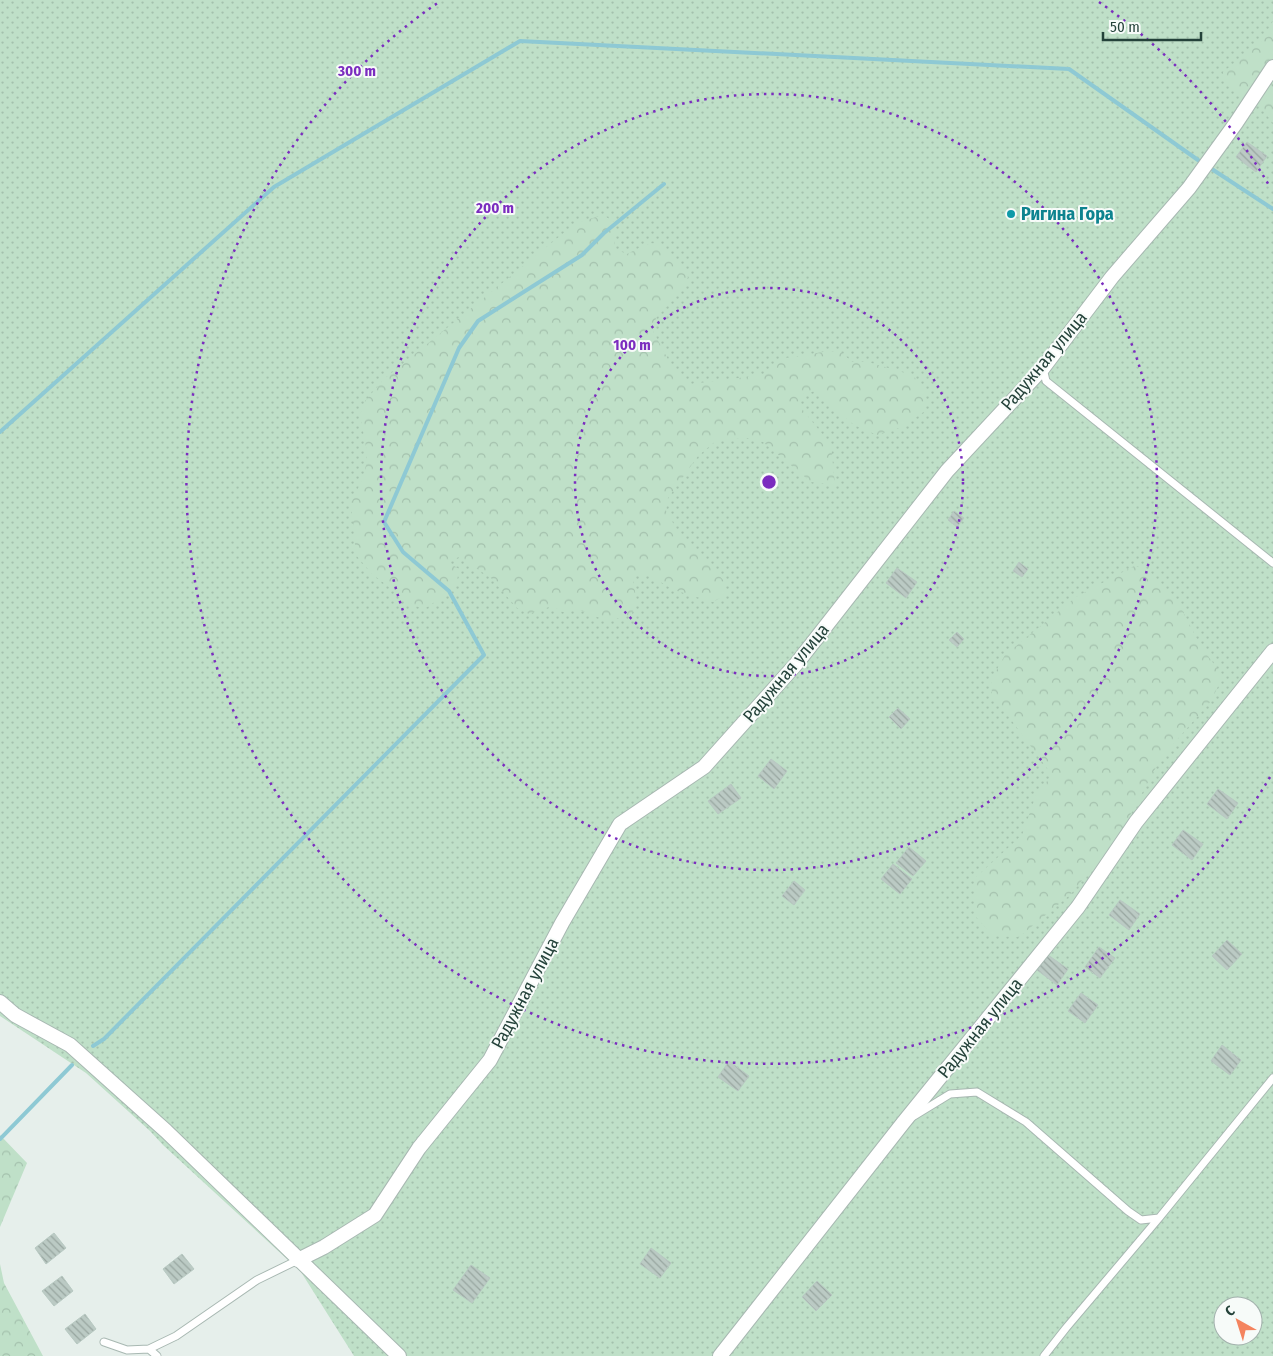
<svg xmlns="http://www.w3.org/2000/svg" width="1273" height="1356" font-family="'Fira Sans Condensed',sans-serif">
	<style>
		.grass { fill: url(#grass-dots); fill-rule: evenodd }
		.forest { fill: url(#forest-crowns) }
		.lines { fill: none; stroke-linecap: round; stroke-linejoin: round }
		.stream { stroke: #8ec9d4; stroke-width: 4 }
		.building { fill: url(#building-back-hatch); stroke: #b8c9c2 }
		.lane-casing { stroke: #a8b8b2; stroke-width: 9 }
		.street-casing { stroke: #a8b8b2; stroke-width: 16 }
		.lane { stroke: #fff; stroke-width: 7 }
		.street { stroke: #fff; stroke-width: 14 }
		.ring { fill: none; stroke: #7b2cbf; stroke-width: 2.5; stroke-dasharray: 2.5 5 }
		.culture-dot { fill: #0f9aa8; stroke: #f7fbf9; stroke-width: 2 }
		.labels { text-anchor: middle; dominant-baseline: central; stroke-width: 4; stroke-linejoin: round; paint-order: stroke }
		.culture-label { font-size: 18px; font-weight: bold; fill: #0d838f; stroke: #f7fbf9; text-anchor: start }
		.street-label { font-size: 18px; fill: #24423a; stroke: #f7fbf9 }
		.centre { fill: #7b2cbf; stroke: #f7fbf9; stroke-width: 2.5 }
		.ring-label { font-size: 15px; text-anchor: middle; font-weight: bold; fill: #7b2cbf; stroke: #f7fbf9; stroke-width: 4; stroke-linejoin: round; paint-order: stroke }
	</style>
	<defs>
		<pattern id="grass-dots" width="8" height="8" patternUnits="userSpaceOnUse" patternTransform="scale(1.25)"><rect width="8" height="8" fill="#bfe0c8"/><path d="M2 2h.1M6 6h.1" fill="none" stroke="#a4c1ad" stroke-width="1.8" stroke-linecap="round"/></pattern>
		<pattern id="forest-crowns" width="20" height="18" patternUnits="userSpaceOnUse" patternTransform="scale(1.25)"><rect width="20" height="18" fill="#bfe0c8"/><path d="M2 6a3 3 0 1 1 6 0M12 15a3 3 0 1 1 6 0" fill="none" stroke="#a4c1ad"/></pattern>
		<pattern id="building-back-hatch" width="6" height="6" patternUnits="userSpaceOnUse" patternTransform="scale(1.25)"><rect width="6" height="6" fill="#bbcac4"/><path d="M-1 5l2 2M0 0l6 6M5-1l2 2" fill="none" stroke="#98a6a0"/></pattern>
	</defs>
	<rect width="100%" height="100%" fill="#e6efeb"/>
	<path class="grass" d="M0,0H1273V1356H354L301,1272L163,1145L150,1131L86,1073L0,1016ZM1223,1306H1253V1336H1223Z"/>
	<path class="forest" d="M1273,21V123L1258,104L1225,84L1223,72L1261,42Z
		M603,215L614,222L615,249L627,254C634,251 641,246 648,244C665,239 680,265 688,277L683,289L656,318L653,331L672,367L691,384L763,375L786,358L829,351L842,353L852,362H868L912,375L922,385L926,397L925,411L902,427L877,435L854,425L815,391L803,394L798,404L831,445L835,485L811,482L763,442L750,438L717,440L698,456L668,498L666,511L679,533L726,583L724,596L713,602L674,590L647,574H632L637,603L631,615L607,621L578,609L563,612L552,606L529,614L517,608L491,578L459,557L448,562L459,569L457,581L447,594L424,609L413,605L372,574L356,555L351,503L363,478L366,465L367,452L360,415L365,401L384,379L576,223Z
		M1134,566L1147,569L1177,600L1201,647L1223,676L1211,701L1161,758L1120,834L1071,894L1019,937L993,936L976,917L974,879L1022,835L1036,795L1052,775L992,694L991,680L1005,655L1076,597Z
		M0,1135L27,1163L0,1227Z
		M0,1264L4,1283L43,1356H0Z"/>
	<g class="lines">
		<path class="stream" d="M0,432L274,187L520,41L1069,69L1198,160L1273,209
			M93,1046L104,1039L484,655L449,591L403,552L384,522L459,348L478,321L582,255L604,233L664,184
			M0,1139L72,1065"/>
	</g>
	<path class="building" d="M1247,142L1267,156L1256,172L1236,157Z
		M954,511L964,518L957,527L948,520Z
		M1019,562L1028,569L1022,577L1013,571Z
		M897,568L917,582L906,598L886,583Z
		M957,632L964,639L957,647L949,640Z
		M898,708L910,719L901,729L889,717Z
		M771,759L787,771L774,789L758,776Z
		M731,784L741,798L718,814L708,801Z
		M1218,789L1238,803L1227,819L1207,804Z
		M1183,830L1203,844L1192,860L1172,845Z
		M909,847L926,861L913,876L896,863Z
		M893,864L912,879L900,894L881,879Z
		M794,881L805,890L794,905L782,896Z
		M1120,900L1140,914L1129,930L1109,915Z
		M1227,940L1242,954L1227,970L1212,956Z
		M1099,947L1115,958L1100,978L1085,967Z
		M1048,955L1068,969L1057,985L1037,970Z
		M1081,993L1098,1005L1085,1023L1068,1011Z
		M1222,1045L1241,1060L1230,1075L1211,1061Z
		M729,1061L749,1076L738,1091L718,1077Z
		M54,1233L66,1248L46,1264L35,1248Z
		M651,1248L671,1263L660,1278L640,1264Z
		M182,1254L194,1269L174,1284L163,1269Z
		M471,1265L490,1278L472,1303L453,1290Z
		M62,1276L73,1291L54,1306L42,1291Z
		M817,1281L832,1295L816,1311L802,1297Z
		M85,1314L96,1329L77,1344L65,1329Z"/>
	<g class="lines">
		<g class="lane-casing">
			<path id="lane" d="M1043,368L1046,381L1273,563
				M914,1116L950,1094L977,1092L1026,1122L1128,1211L1141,1220L1159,1218L1273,1078
				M104,1342L127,1350L149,1349L176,1336L257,1280L298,1260
				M149,1349L157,1356
				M1044,1356L1066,1328L1159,1218"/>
		</g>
		<g class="street-casing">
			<path id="street" d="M0,1002L15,1015L70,1045L166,1131L399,1356
				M298,1260L324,1247L375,1215L419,1148L490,1060L562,923L620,824L704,767L797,663L947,471L1043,368L1112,277L1189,188L1236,123L1273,67
				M720,1356L903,1123L1078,907L1136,822L1273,651"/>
		</g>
		<use href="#lane" class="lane"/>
		<use href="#street" class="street"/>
	</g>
	<g class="ring">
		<circle cx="769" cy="482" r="194"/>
		<circle cx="769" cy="482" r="388"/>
		<path d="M1270 777A582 582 0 1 1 439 2M1099 2A582 582 0 0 1 1270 187"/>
	</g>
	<circle class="culture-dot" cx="1011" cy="214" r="5"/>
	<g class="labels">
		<g class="culture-label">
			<text x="1021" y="214">Ригина Гора</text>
		</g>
		<g class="street-label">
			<text transform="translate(1044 361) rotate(-50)">Радужная улица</text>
			<text transform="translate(786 673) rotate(-50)">Радужная улица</text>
			<text transform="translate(525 993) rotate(-62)">Радужная улица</text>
			<text transform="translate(980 1028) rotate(-51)">Радужная улица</text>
		</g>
	</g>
	<circle cx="769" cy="482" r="8" class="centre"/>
	<g class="ring-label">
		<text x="357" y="76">300 m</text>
		<text x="495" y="213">200 m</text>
		<text x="632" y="350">100 m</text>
	</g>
	<g transform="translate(1238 1321) rotate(321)"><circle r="24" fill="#f7fbf9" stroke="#a3b1ad"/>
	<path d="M0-4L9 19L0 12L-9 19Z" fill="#f4845f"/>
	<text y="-8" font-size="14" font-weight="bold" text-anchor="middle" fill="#24423a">С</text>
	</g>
	<path d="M1103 32v8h98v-8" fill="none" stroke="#24423a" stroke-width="2.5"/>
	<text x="1110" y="32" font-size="15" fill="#24423a" stroke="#f7fbf9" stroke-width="4" paint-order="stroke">50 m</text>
</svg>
